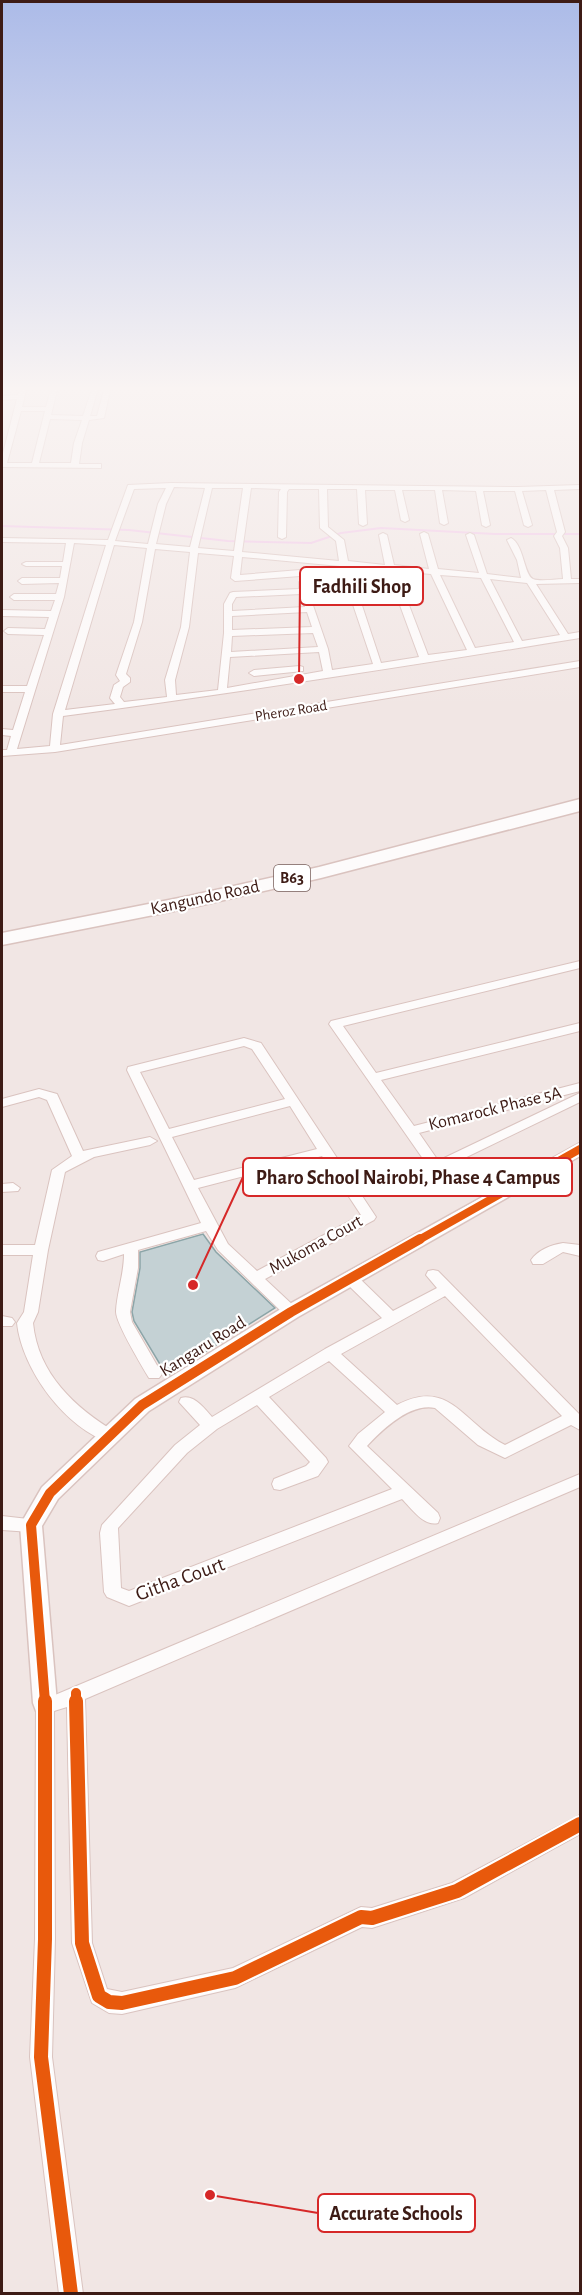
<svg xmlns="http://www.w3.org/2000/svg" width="582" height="2295" font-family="'Alegreya Sans',sans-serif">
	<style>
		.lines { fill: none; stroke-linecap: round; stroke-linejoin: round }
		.stream { stroke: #f2c6e8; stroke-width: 2 }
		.building { fill: #c4d1d4; stroke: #8ca5a8; stroke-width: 1.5 }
		.minor-casing { stroke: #dac3bf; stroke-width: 2 }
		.tertiary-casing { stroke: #dac3bf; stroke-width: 3 }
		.trunk-casing { stroke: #dac3bf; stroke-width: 3 }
		.minor { fill: #fdfbfb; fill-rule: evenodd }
		.tertiary { fill: #fdfbfb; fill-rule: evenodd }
		.trunk { fill: #fdfbfb; fill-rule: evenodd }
		.cycleway-far2-casing { stroke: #fff; stroke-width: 12 }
		.cycleway-far1-casing { stroke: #fff; stroke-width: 14 }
		.cycleway-casing { stroke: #fff; stroke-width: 18 }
		.cycleway-far2 { stroke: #e8590c; stroke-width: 8 }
		.cycleway-far1 { stroke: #e8590c; stroke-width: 10 }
		.cycleway { stroke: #e8590c; stroke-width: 14 }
		.labels { text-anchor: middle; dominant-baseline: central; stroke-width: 4.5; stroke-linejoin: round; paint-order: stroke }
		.far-street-label { font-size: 15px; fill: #3d1b15; stroke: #fff }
		.shield { fill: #fff; stroke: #775f5b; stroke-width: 1.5 }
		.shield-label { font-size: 16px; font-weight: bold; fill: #3d1b15 }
		.street-label { font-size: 18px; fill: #3d1b15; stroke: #fff }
		.near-street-label { font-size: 21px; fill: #3d1b15; stroke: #fff }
		.leader { fill: none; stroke: #d62828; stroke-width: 2 }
		.callout-dot { fill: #d62828; stroke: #fff; stroke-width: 2 }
		.callout { fill: #fff; stroke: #d62828; stroke-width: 2 }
		.callout-label { font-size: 20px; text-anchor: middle; font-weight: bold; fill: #3d1b15 }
	</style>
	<rect width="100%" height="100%" fill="#f1e6e4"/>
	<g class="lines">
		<path class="stream" d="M2,526L129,530L228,541L311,543L341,533L381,528L495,534H580"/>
	</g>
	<path class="building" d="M203,1234L216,1252L275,1308L167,1376L134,1321L132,1312L140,1268V1252Z"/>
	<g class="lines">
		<g class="minor-casing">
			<path id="minor" d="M21,386H27L22,407H46L52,386H58L51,415L83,416L93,386H99L90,416H97L105,386H111L104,418L89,420L82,443L79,464H101V468L2,467V457L17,399L2,400V396L18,395ZM21,411H45L32,463H7ZM50,419L82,420L74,443L71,463H39Z
				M171,483L518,487L580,485V489L554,490L565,532L562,536L568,548L571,579H580V583L536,584L568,634L580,632V638C408,666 236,693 63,716L60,745L580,661V667L55,752L2,756V750H7L11,736L2,735V729L13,730L25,692H2V686H27L44,635L8,634L4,631L8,628L45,629L49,617L2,616V610L51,611L55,600H14L10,597L14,594H56L59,583L22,584L18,581L22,578H60L62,566H26L22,564L26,562H63L66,543L2,542V538L108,540L128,485ZM174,487L205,488L190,547L156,544L166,504ZM166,488L158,504L148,544L115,541L134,489ZM212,488H243L234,551L198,548ZM251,488L281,489L279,492L278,537L282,539L286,537L287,492L289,489H319L320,528L336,541L339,561L242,552ZM327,489H357L359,524L363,526L367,524L365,490H395L401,520L405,522L409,520L402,490H435L440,523L444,525L448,523L442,490L476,491L482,525L486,527L490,525L483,491H515L524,525L528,527L532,525L522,491L546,490L557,532L554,536L560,548L563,579C554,579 541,582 533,579C524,575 524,545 511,538L507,540L517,560L521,578L487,574L474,535L470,533L466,535L479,573L438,569L428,534L424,532L420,534L429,569L394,565L387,535L383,533L379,535L385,565L348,561L344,540L328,527ZM74,543L106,545L53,714L50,746L17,749L64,597ZM114,545L147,548L134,622L116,675L120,681L114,685L110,698L115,704L65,710ZM155,549L190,552L181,627L165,680L167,697L124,702L120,697L123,687L130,682V678L126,674L142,622ZM198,553L234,556L231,578L235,581L300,576L304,573L300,570L240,575L242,557L340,566L373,664L332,670L328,649L305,582H299V589L233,592L230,593L224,604V633L218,690L176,695L175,680L189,627ZM349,566L387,570L419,657L381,663ZM396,571L431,574L467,650L428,655ZM440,575L481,578L514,642L475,648ZM490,579L527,583L560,635L522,641ZM301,594L305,607L232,611V604L236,597ZM307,612L312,627L232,630V616ZM313,633L318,647L231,652L232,636ZM319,652L323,671L227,688L230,657Z
				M300,666L303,667V671L254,676L249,673L254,670Z
				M580,961V968L343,1026L376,1073L580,1023V1031L381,1080L414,1126L580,1083V1091L419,1133L437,1159H442L580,1093V1102L444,1168L428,1166L329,1024L331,1021Z
				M244,1038L261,1043L376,1217L374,1220L265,1279L296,1308L298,1312L296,1316H286L218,1250L206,1231L138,1250V1268L130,1312L132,1322L162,1374L159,1378H149C142,1366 115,1322 116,1311C117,1292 124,1274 124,1254L103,1261L98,1260L96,1256L98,1252L201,1223L127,1070L128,1067ZM244,1046L252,1049L285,1099L169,1129L140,1072ZM290,1106L317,1149L194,1180L172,1137ZM322,1156L361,1215L257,1271L228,1244L198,1188Z
				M39,1089L57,1094L83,1151L150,1137L157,1141L150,1145L94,1157L65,1172L48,1250L38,1312L33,1323C38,1374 75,1408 117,1433L119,1437L117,1441L111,1443C66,1429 22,1370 17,1323L24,1312L33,1255H2V1245H35L52,1170L72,1156L47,1100L39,1097L2,1107V1099Z
				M13,1183L20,1188L18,1191L2,1192V1184Z
				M563,1243L580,1245V1256L563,1252L543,1264H533L531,1260C538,1250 551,1245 563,1243Z
				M433,1270L438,1271L580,1415V1430L571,1425L505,1458L478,1445L435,1408C410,1403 383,1429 367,1446L438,1513L440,1518L438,1523C424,1527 411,1508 402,1499L129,1606L107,1597L104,1592L100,1533L102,1525L175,1445L200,1425L179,1402L181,1398C194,1394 204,1408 212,1417L325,1349L382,1318L346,1283L344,1279L346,1275H356L393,1311L437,1288L426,1275L428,1271ZM445,1296L562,1416L505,1445C463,1424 450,1377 397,1405L341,1354ZM329,1361L385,1412L358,1434L349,1446L392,1489L129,1591L121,1588L118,1528L187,1453L217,1429L257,1405L310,1462L306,1466L274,1479L272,1484L274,1489L280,1490L318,1476L328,1462L326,1458L269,1397Z
				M2,1316L12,1318L15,1322L12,1326H2Z
				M580,1474V1487L85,1699L92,1943L107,1989L122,1992L233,1968L361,1907L372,1908L452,1883L580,1815V1834L464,1898L372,1928L362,1927L235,1988L122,2014L109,2013L92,2003L72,1943L67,1707L54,1711L55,1939L52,2057L83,2294H59L30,2057L35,1939L36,1703L38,1697L55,1695Z
				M2,1516L37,1520L39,1525L37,1530L31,1532L2,1530Z"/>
		</g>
		<g class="tertiary-casing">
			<path id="tertiary" d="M580,1143V1156L298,1317L149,1411L58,1499L42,1526L57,1703L54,1711L45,1714L36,1711L33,1703L20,1525L42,1487L135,1399L284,1307Z"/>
		</g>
		<g class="trunk-casing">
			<path id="trunk" d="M580,799V811L321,878L189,908L2,945V933L189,896L319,867Z"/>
		</g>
		<use href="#minor" class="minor"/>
		<use href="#tertiary" class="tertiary"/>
		<use href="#trunk" class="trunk"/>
		<g class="cycleway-far2-casing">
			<path id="cycleway-far2" d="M417,1241L580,1149"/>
		</g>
		<g class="cycleway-far1-casing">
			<path id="cycleway-far1" d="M76,1693V1702
				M45,1702L31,1525L50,1493L142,1405L291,1312L420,1239"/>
		</g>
		<g class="cycleway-casing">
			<path id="cycleway" d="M45,1701V1939L41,2057L71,2294
				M76,1701L82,1943L99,1996L109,2002L122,2003L235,1978L361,1917L372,1918L457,1891L580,1824"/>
		</g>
		<use href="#cycleway-far2" class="cycleway-far2"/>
		<use href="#cycleway-far1" class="cycleway-far1"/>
		<use href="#cycleway" class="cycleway"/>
	</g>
	<linearGradient id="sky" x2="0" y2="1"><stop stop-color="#acbbe8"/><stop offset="0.55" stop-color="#f9f4f3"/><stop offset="1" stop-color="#f9f4f3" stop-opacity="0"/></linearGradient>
	<rect width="582" height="707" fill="url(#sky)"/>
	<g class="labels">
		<g class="far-street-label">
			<text transform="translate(291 711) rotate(-9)">Pheroz Road</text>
		</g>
		<rect class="shield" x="274" y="865" width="36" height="26" rx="4.5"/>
		<g class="shield-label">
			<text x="292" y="878">B63</text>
		</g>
		<g class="street-label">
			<text transform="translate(205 898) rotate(-12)">Kangundo Road</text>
			<text transform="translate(495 1109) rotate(-14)">Komarock Phase 5A</text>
			<text transform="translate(316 1245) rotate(-29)">Mukoma Court</text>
			<text transform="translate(203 1347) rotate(-32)">Kangaru Road</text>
		</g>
		<g class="near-street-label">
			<text transform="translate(180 1579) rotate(-20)">Githa Court</text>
		</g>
	</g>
	<path class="leader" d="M299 679L300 586M193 1285L243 1177M210 2195L318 2213"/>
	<g class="callout-dot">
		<circle cx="299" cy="679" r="6"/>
		<circle cx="193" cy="1285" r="6"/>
		<circle cx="210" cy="2195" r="6"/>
	</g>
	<g class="callout">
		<rect x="300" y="567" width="123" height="38" rx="6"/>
		<rect x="243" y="1158" width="329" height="38" rx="6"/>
		<rect x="318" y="2194" width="157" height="38" rx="6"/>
	</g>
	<g class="callout-label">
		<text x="362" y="593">Fadhili Shop</text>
		<text x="408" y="1184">Pharo School Nairobi, Phase 4 Campus</text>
		<text x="396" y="2220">Accurate Schools</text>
	</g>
	<rect width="582" height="2295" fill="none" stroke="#3d1b15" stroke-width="6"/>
</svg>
